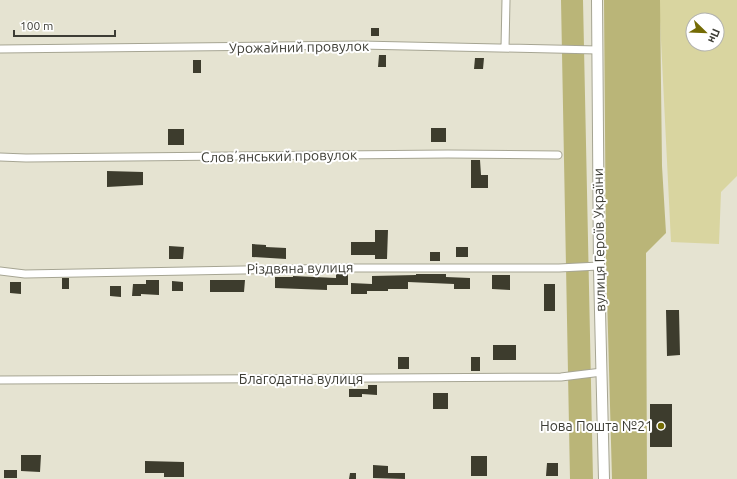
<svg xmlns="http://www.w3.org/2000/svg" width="737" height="479" font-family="Ubuntu,sans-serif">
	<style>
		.green { fill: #d9d5a0; fill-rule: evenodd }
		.forest { fill: #bab578 }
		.building { fill: #3d3c2d }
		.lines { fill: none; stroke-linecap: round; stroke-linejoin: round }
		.street-casing { stroke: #a6a593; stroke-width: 9 }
		.secondary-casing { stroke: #a6a593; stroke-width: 12 }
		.street { stroke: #fff; stroke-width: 7 }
		.secondary { stroke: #fff; stroke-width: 10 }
		.poi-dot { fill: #746b05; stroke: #fff; stroke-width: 1.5 }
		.labels { text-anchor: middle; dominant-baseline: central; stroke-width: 4; stroke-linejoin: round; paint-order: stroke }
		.street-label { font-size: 14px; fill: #3d3d35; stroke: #fff }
		.poi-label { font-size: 14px; fill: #3d3d35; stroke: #fff; text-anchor: end }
	</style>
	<rect width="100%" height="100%" fill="#e5e3d1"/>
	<path class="green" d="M659,0H737V176L721,192L719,244L671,242ZM693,20H717V44H693Z"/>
	<path class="forest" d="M561,0H583L593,479H570Z
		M604,0H660L662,166L666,233L646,253L647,479H612L606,259Z"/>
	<path class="building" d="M371,28H379V36H371Z
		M379,55H386V67H378Z
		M475,58H484L483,69H474Z
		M193,60H201V73H193Z
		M431,128H446V142H431Z
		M168,129H184V145H168Z
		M471,160H480L481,175H488V188H471Z
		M107,171L143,172V185L107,187Z
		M375,230H388L387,259H375V255H351V242H375Z
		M252,244L266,245V247L286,248V259L252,257Z
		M169,246L184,247L183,259H169Z
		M456,247H468V257H456Z
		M430,252H440V261H430Z
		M336,273H348V285H327V290L275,288V277H293V276L336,278Z
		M416,274H446V277L470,278V289H454V284L408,282V289H388V291H367V294H351V283L372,284V276L416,275Z
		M492,275H510V290L492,289Z
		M62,278H69V289H62Z
		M146,280H159V295L141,294V296H132L133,284H146Z
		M210,280H245L244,292H210Z
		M172,281L183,282V291H172Z
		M10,282H21V294L10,293Z
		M544,284H555V311H544Z
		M110,286H121V297L110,296Z
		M666,310H679L680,355L667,356Z
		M493,345H516V360H493Z
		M398,357H409V369H398Z
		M471,357H480V371H471Z
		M368,385H377V395L362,394V397H349V389H368Z
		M433,393H448V409H433Z
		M650,404H672V447H650Z
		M21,455H41L40,472L21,471Z
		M471,456H487V476H471Z
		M145,461L184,462V477H164V473H145Z
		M547,463H558V476H546Z
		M373,465L388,466V473H405V479L373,478Z
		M4,470H17V478H4Z
		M350,473H356V479H349Z"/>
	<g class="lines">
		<g class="street-casing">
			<path id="street" d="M505,48L506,0
				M0,49L360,45L598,50
				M0,157L26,158L448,154L558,155
				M0,271L25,274L347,268H559L599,266
				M0,380L561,377L602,372"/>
		</g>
		<g class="secondary-casing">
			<path id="secondary" d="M597,0L599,269L604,479"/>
		</g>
		<use href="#street" class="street"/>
		<use href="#secondary" class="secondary"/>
	</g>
	<circle class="poi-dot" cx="661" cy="426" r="4"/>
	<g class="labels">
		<g class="street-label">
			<text transform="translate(299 47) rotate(-1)">Урожайний провулок</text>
			<text transform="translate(279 156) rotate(-1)">Словʼянський провулок</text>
			<text transform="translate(599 240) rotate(-91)">вулиця Героїв України</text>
			<text transform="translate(300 268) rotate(-1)">Різдвяна вулиця</text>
			<text x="301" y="379">Благодатна вулиця</text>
		</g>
		<g class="poi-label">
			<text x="653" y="426">Нова Пошта №21</text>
		</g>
	</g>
	<g transform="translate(705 32) rotate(113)"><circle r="19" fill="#ffffff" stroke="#b1b1ae"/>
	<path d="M0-3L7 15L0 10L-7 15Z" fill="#746b05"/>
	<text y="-6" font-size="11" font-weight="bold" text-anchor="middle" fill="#3d3d35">Пн</text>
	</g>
	<path d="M14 30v6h101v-6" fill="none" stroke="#3d3d35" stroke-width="2"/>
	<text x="20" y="30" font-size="12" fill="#3d3d35" stroke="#ffffff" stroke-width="3" paint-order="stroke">100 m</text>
</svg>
